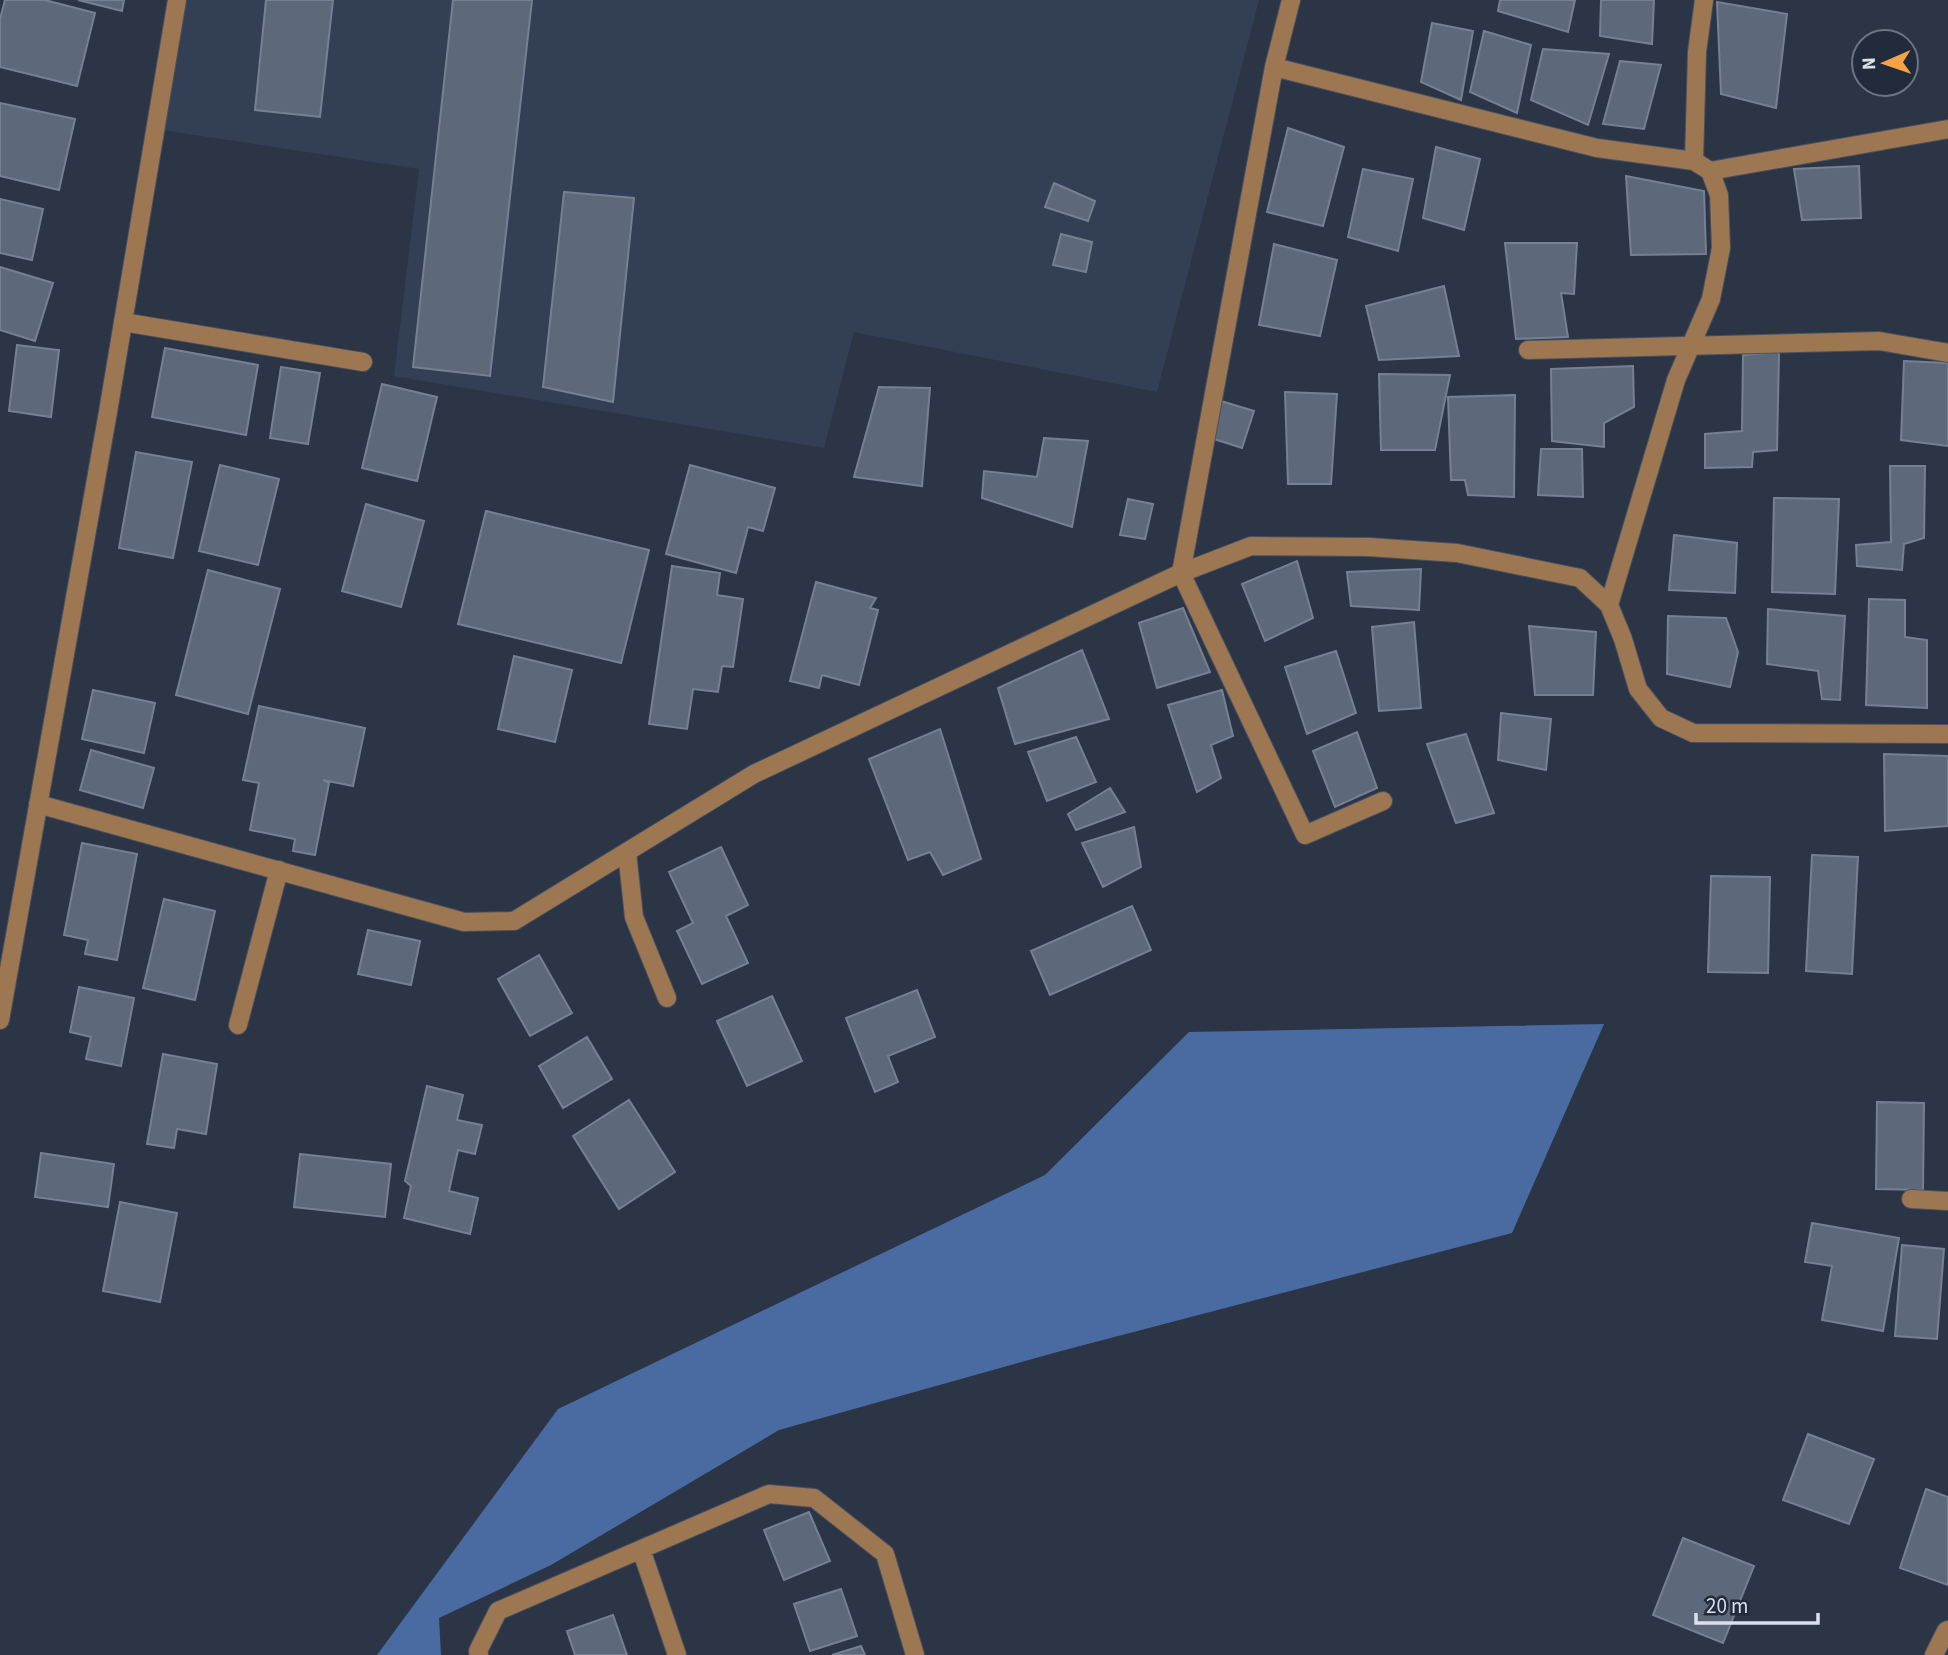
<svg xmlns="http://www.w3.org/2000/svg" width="1948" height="1655" font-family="'Source Sans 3',sans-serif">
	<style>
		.built { fill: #323f55 }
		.forest { fill: #4a6ba2 }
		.building { fill: #5d687a; stroke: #758193; stroke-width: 2 }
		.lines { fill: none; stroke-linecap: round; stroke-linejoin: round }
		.minor-casing { stroke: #475160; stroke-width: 20 }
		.minor { stroke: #9d7752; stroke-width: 18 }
	</style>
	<rect width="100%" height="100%" fill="#2b3545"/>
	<path class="built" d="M177,0H1259L1157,392L854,332L824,448L394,376L419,169L155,129Z"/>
	<path class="forest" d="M1604,1024L1512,1233L1061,1351L779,1430L551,1565L439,1618L441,1655H377L558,1409L1045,1175L1189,1032Z"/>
	<path class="building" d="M5,0H45L95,13L77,86L0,67V19Z
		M78,0H124L122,11Z
		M266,0H333L320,117L255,110Z
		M453,0H532L490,376L413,367Z
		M1500,0H1575L1568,32L1498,11Z
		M1601,0H1654L1652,44L1600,36Z
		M1717,2L1787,14L1776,108L1721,94Z
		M1432,23L1473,31L1461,100L1421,82Z
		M1484,31L1531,45L1517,113L1470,92Z
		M1543,49L1609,54L1588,125L1531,100Z
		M1620,61L1661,65L1644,129L1603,124Z
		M0,103L75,119L59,190L0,176Z
		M1288,128L1344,147L1323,226L1267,212Z
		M1436,147L1480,159L1464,230L1423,218Z
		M1859,166L1861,218L1802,220L1794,169Z
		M1363,169L1413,179L1398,251L1348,237Z
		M1626,176L1704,191L1706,254L1631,255Z
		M1054,183L1095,201L1088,221L1045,207Z
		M564,192L634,198L613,402L543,387Z
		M0,199L43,209L32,260L0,253Z
		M1061,234L1092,242L1086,272L1053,265Z
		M1505,243H1577L1574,294L1561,293L1568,337L1516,339Z
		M1274,244L1337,260L1320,336L1259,325Z
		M0,267L53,283L35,341L0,330Z
		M1444,286L1459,356L1379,360L1366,306Z
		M17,345L59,350L51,417L9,411Z
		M165,348L258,365L246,435L152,417Z
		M1779,352L1777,450L1753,452L1752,467L1705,468V434L1742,431L1743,355Z
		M1904,361L1948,363V446L1901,440Z
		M1633,366L1634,407L1604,423V447L1552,441L1551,369Z
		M281,367L320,373L308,444L270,438Z
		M1379,374L1450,375L1435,450H1381Z
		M382,384L437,397L417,481L362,468Z
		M879,387L930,388L922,486L854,477Z
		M1285,392L1337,394L1331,484H1288Z
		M1515,395L1514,497L1468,495L1465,480H1451L1448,397Z
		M1221,401L1254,411L1242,448L1214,439Z
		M1044,438L1088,441L1072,527L982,498L984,471L1037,477Z
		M1541,449H1582L1583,497L1538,495Z
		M136,452L192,462L173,558L119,548Z
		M220,465L279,479L258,565L199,551Z
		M690,465L775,488L763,531L748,527L736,573L666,554Z
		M1890,466H1925L1924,538L1904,544L1902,570L1857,566L1856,545L1891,542Z
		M1774,498L1839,499L1835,594L1772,592Z
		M1128,499L1153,504L1145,539L1120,535Z
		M366,504L424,521L401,607L342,591Z
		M486,511L649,550L621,663L458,624Z
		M1674,535L1737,543L1735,593L1669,590Z
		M1297,561L1313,618L1265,641L1242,584Z
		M672,566L720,573L717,595L743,599L733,667L722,666L718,692L693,689L687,729L649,724Z
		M1421,569L1419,610L1351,606L1347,572Z
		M208,570L280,589L248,714L176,695Z
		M816,582L876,598L870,608L878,610L859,685L822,675L819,688L790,681Z
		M1869,599L1905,600V637L1927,640V708L1866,705Z
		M1183,608L1210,672L1157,688L1139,623Z
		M1768,609L1845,616L1840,700L1822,699L1818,671L1767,664Z
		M1668,616L1726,618L1738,652L1730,687L1667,674Z
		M1414,622L1421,708L1379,711L1372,627Z
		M1529,626L1596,632L1593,695H1535Z
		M1082,650L1109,719L1015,744L998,688Z
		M1336,651L1356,713L1307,734L1285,667Z
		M514,656L572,670L555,742L498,729Z
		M93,690L155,703L144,753L82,739Z
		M1222,690L1233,736L1211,745L1221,778L1197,792L1168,705Z
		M259,706L365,728L353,786L323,780L329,783L315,855L293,851L295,839L250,830L259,783L243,780Z
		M1501,713L1551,719L1546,770L1498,760Z
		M940,729L981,859L943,875L930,852L908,860L869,759Z
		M1357,732L1377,788L1335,807L1313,751Z
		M1466,734L1494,813L1456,823L1427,744Z
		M1076,737L1096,782L1047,801L1028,752Z
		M91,750L154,768L143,808L80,790Z
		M1884,754L1948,756V826L1885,831Z
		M1110,788L1125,812L1076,830L1068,814Z
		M1134,827L1141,867L1103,887L1082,843Z
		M82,843L137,854L117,960L85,954L88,940L64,935Z
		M721,847L748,905L726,916L748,963L702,984L677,931L693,923L669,872Z
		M1812,855L1858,857L1852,974L1806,971Z
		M1711,876L1770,877L1768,973L1708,972Z
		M164,899L215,911L195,1000L143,988Z
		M1132,906L1151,950L1050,995L1031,951Z
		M368,930L420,941L411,985L358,974Z
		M539,955L572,1013L530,1036L498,979Z
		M79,987L134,998L121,1066L86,1059L91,1037L70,1032Z
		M917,990L935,1037L888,1056L898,1082L875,1092L846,1018Z
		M772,996L802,1061L747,1086L717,1021Z
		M587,1037L612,1079L563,1108L539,1066Z
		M163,1054L217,1064L206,1134L177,1129L174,1148L147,1144Z
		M427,1086L463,1095L457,1120L482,1125L475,1154L458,1150L449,1191L478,1198L470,1234L404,1218L411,1186L405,1181Z
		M629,1100L675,1172L619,1209L573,1136Z
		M1877,1102L1924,1103L1923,1190L1876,1189Z
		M41,1153L114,1164L108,1207L35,1197Z
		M300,1154L391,1164L385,1217L294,1207Z
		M120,1202L177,1213L160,1302L103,1291Z
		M1812,1223L1899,1238L1883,1331L1822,1320L1832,1266L1805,1262Z
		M1902,1245L1944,1249L1937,1339L1895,1336Z
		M1808,1434L1874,1459L1849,1524L1783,1500Z
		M1926,1489L1948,1497V1585L1900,1568Z
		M809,1512L830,1561L784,1580L764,1530Z
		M1683,1538L1754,1566L1723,1643L1653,1615Z
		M841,1589L857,1636L810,1651L794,1604Z
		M613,1615L627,1655H575L567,1631Z
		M861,1646L865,1655H832Z"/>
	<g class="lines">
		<g class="minor-casing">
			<path id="minor" d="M1291,0L1274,67L1181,573L1305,835L1383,801
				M1274,67L1597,148L1694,161L1710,171L1948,129
				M1694,161L1697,52L1704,0
				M123,322L363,362
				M1528,350L1879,341L1948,353
				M1609,605L1676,380L1711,299L1721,248L1719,195L1710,171
				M38,804L464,922L514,921L754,774L1181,573L1251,546L1369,547L1457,553L1580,578L1609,605L1623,639L1638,689L1661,718L1693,733L1948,734
				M627,852L634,917L667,998
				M0,1020L108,412L177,0
				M238,1025L279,870
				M1911,1199L1948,1201
				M641,1549L677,1655
				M479,1655L478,1651L498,1611L769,1494L814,1498L885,1554L915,1655
				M1934,1655L1946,1631L1948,1630"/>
		</g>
		<use href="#minor" class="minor"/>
	</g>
	<g transform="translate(1885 63) rotate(268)"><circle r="33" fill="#222b3b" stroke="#6c7482" stroke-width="2"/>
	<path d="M0-5L12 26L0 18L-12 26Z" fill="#f5a346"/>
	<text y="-10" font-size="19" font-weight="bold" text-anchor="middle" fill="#dbe1ec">N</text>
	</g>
	<path d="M1696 1613v10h122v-10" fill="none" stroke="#dbe1ec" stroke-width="3.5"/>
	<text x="1706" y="1613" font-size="21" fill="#dbe1ec" stroke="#222b3b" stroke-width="5" paint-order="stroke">20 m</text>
</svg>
